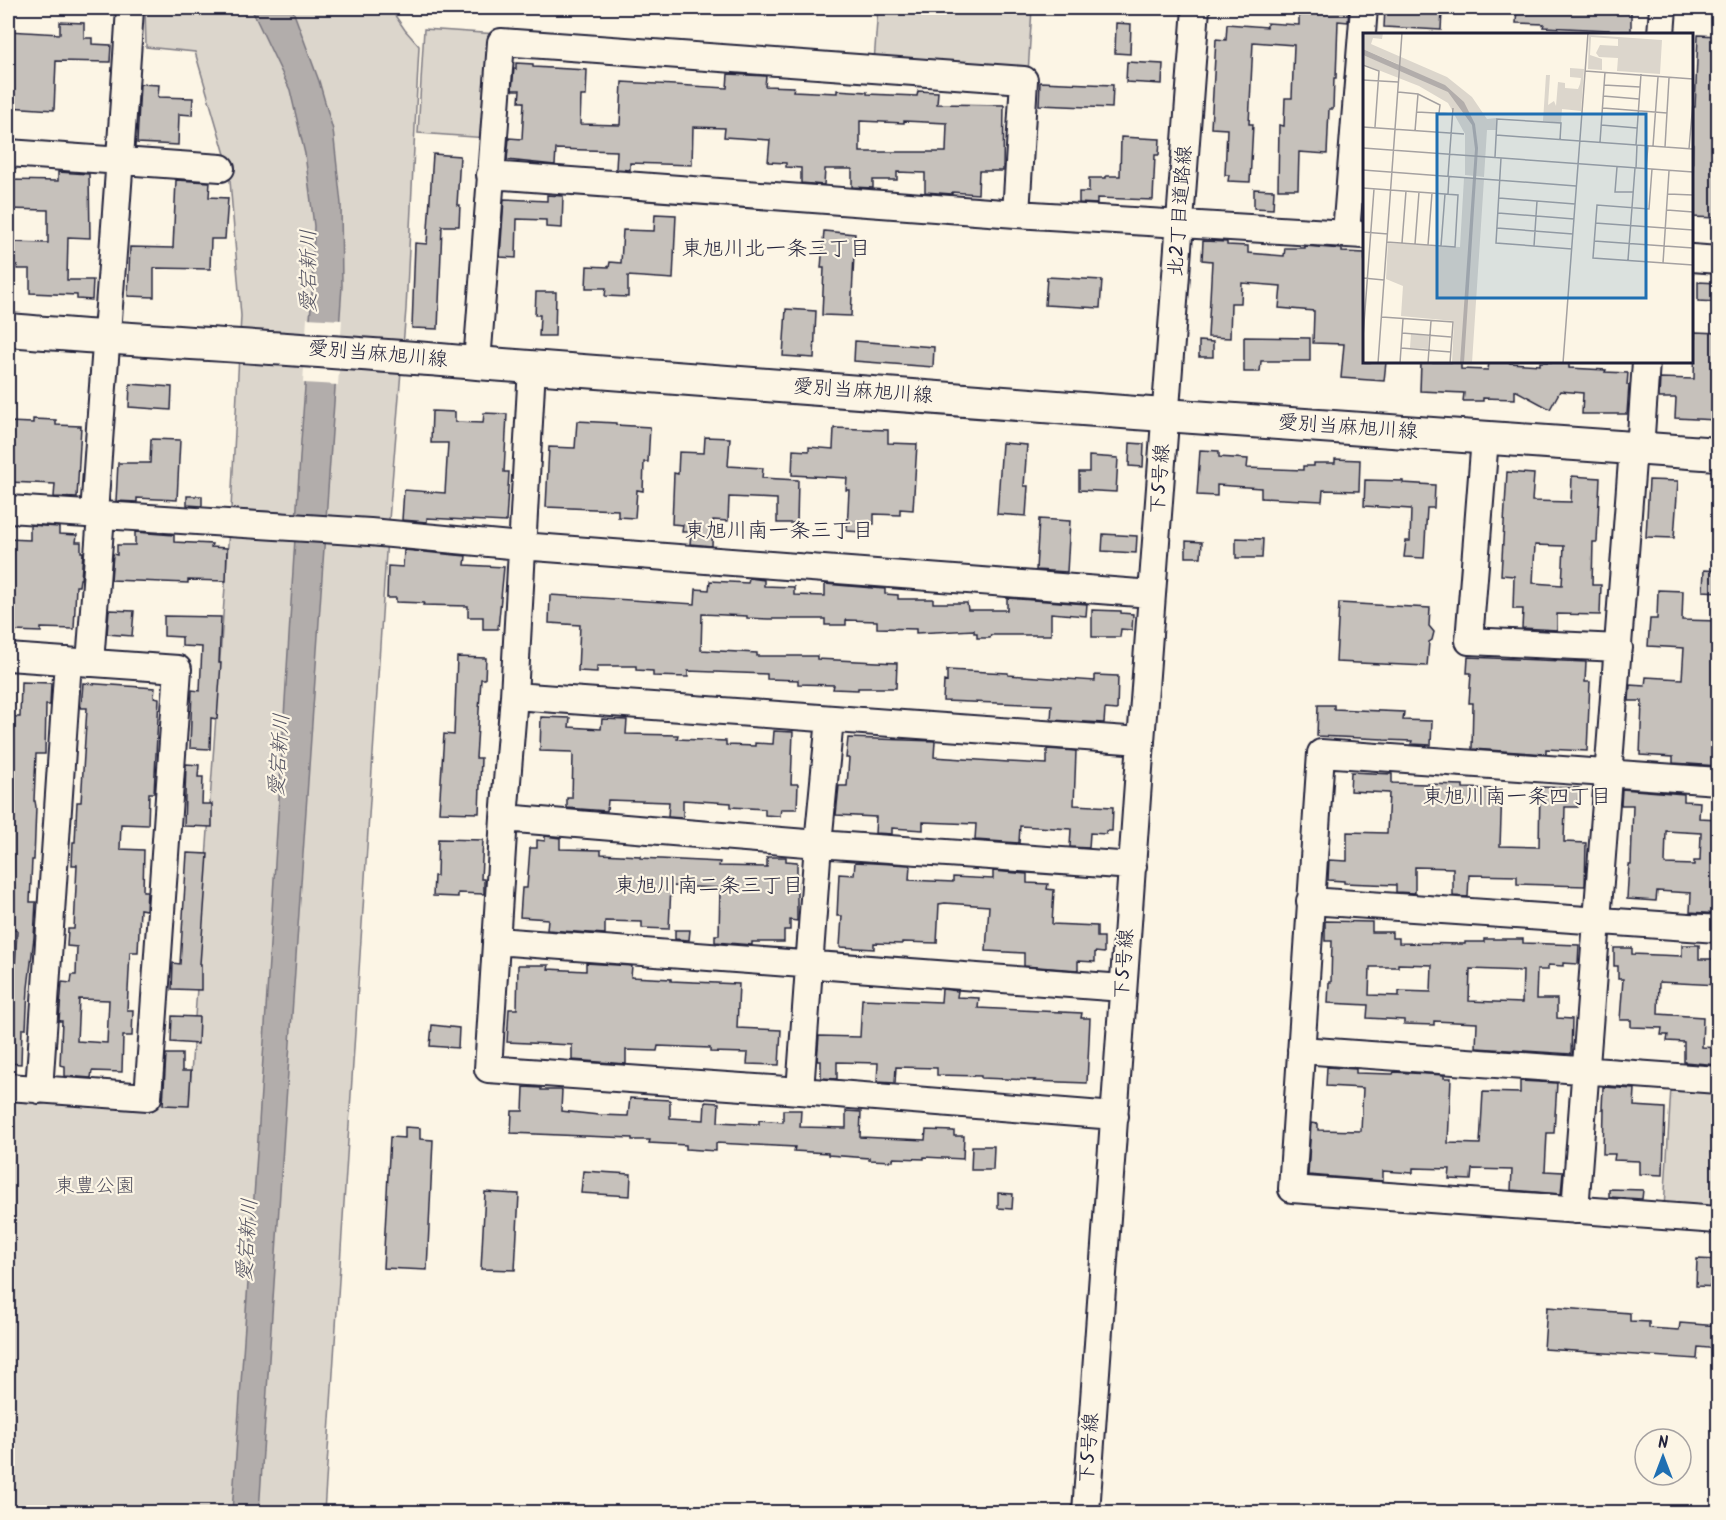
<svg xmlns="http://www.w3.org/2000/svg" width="1726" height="1520" font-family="Kalam,'Klee One',sans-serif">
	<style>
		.green { fill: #dcd6cc; stroke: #7f7c84; stroke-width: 1.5 }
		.water { fill: #b2adab; stroke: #78757e; stroke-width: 1.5 }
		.pier { fill: #fcf5e5 }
		.building { fill: #c6c1bb; stroke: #22223b; stroke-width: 1.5; fill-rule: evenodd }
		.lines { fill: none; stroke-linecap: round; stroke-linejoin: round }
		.minor-casing { stroke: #22223b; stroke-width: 30 }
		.major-casing { stroke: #22223b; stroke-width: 36 }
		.minor { stroke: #fcf5e5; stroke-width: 26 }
		.major { stroke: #fcf5e5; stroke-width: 32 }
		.labels { text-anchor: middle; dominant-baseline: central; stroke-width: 4.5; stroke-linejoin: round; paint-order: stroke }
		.street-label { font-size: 20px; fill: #22223b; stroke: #fcf5e5 }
		.park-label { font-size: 20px; fill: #504f5f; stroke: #fcf5e5 }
		.neighbourhood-label { font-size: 21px; fill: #22223b; stroke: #fcf5e5 }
		.water-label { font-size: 21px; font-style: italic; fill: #545362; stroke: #fcf5e5 }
		.inset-road { fill: none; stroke: #a5a1a1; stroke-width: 1.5 }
		.view { fill: #1f6fb2; fill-opacity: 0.15; stroke: #1f6fb2; stroke-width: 3 }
		.inset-edge { fill: none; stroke: #22223b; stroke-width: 3 }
	</style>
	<rect width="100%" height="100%" fill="#fcf5e5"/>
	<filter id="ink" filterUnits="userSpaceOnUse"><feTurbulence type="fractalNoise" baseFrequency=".0167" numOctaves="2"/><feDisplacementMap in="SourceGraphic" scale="12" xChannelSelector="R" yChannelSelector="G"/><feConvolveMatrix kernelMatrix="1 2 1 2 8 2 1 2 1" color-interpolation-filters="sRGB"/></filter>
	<g filter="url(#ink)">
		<path class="green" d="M145,8H390L405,30L419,46L406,309L389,520L231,509L241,316L229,168L195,52L146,47Z
			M878,8H1032L1028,74L874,62Z
			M424,29L497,34L488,138L418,133Z
			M229,529L387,537L324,1512H8V1092L189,1103Z
			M1671,1087L1718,1090V1213L1664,1209Z"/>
		<path class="water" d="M251,8H292L319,81L333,130L341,204L342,286L285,1116L259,1512H232L258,1139L301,441L312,292L314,226L305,154L290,90Z"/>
		<path class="pier" d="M307,318L342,320L338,385L303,383Z"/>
		<path class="building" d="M1299,8H1349L1348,22L1338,21L1336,78H1334L1333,109H1329L1327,154L1299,152L1298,189H1278L1279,125L1284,126L1285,98H1292L1294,45L1253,42L1249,124H1253L1250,182L1228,181L1229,175H1225L1227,129L1211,128L1216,39L1226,40L1227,24L1267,27V23L1299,25Z
			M1385,8H1417L1416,10L1442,11L1441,30L1384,27Z
			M1517,8H1631V34H1609V30L1543,27L1544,24L1516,23Z
			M60,22L84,23V38H92V44L111,45L110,62L56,61L54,110L8,107V31L60,34Z
			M1116,23L1131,24L1130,54L1115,53Z
			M1698,35L1719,36V218L1692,217L1693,107H1695Z
			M1127,62L1163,64L1162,84L1126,82Z
			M516,63L533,64V67L587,70L586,96H581L580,124L620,125L622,82L727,88L728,74L766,76L765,86L794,87L793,91L837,93V90L867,92V94L917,96L918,91L938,92L937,104L1004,105L1003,171H979L978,194L952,192V194L925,192V173L897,172V180H873V188L852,187V169H825L824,185L801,183V168L786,167V163L768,162L770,140L724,137L725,128L693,127L692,165L630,163V170L616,169L617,151L556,149L555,165L507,160L509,138L522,139L524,102H519L520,90H512L514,68L516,69ZM860,121L904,123V121L947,123L946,152H860Z
			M1040,82L1113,85L1112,108L1039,105Z
			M140,84L159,85L158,97L193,98L192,115L179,114L178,145L137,143Z
			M1121,137L1160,139L1159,155H1155L1153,200L1097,198V204L1079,203V192H1089V178H1106V176H1120Z
			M433,154L460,156L457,205H460L459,226H442L438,329L412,328L415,243L427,244Z
			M58,172L89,174L90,238L68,237L67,280H93L92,300L77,299V295L30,293V269H17V265H8V242L48,243V210L8,209V180L58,181Z
			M176,180L210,182L209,197L228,198L225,239H211L210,269L154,268V297L128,296L130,247L173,248Z
			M1254,189L1274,190L1273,209L1254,208Z
			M547,195L563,196L562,228L546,227V220L517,219L516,258L500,257L504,199L547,201Z
			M655,214L676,215L673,279L628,276V297L605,296L606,288H586L587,266L609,267L610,262L621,263L623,230L654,231Z
			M824,231L855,234L851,316L822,315L824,268H821Z
			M1203,241L1227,242V245L1248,246V253L1284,256L1285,248H1305V246L1342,249V252L1365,253V362H1386L1384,381L1341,378L1344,344L1313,343L1314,311L1279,308L1281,286L1242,283L1241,303H1231L1230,338L1208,337L1212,261L1202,260Z
			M1047,277L1102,280L1100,308L1045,305Z
			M1698,282L1719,283V302L1698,301Z
			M536,292H556L555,336H539L540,315H535Z
			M786,309L816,311L814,358L783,356Z
			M1695,332L1719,333L1717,420L1675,418L1676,398H1659L1660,378L1694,379Z
			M1244,337L1310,338V361H1261L1260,372H1244Z
			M855,341L934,347L933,367L854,361Z
			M1199,341L1213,342V357H1199Z
			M1421,362H1461V369L1488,370L1489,362H1510V363L1540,365V362H1569V368L1606,370L1605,372L1628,373L1627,385H1629L1627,414H1582L1583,393L1560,391L1550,409L1515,390V399L1483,398V401H1463L1464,393L1420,391Z
			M130,384L172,387L171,410L129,407Z
			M432,411L455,412V422L483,423L484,413L507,414L504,472H509L506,522L427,518V522L402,520L404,490L445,493L448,443H431Z
			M33,419L56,420V425L81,426L77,498L54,497L55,484L8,482V422L33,423Z
			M577,421L616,423V425L650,427L648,462H644L643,491L637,490L635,518L618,517V510L546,507L549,447L575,448Z
			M834,428L888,430V443L917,444L913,510L900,509V515L874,514V524L863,523L862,532L847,531L849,490H846L847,478L792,475L793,450L809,451V447L833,449Z
			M705,437L730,438L728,466L763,468L762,478L798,480L797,523H777V499L729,497L728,521L713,520L712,546L690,544L691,532H682L683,525L672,524L674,473L678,474L679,452L704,453Z
			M151,439L180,440L177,500L137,498V502L116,501L118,463H150Z
			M1002,443L1027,445L1024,486H1028L1026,516L997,514Z
			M1130,443L1144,444L1143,467L1129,466Z
			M1200,450L1219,451V457L1248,459L1247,468L1303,470V466H1314V463H1335V459L1360,460L1359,491L1323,490L1322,501L1261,498V488L1217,485V496L1197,495Z
			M1089,456L1118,458L1116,492L1079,490V472H1089Z
			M1507,472L1534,474L1532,501L1571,502L1572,476L1600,478L1597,542H1593L1592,585H1601L1600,615L1557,614V630L1522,628L1523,609H1513L1514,576L1501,575ZM1535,545L1564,546L1562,585L1533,583Z
			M1365,480L1403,481V483L1435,485L1434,508H1427L1424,558L1404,557L1406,541H1410L1411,509L1364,506Z
			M1649,480L1678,481L1674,538L1646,537Z
			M187,496H202V506L187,505Z
			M1039,519L1070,521L1067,572L1036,570Z
			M30,525L59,527V534L77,535L76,542H81V552H83L81,579H80L79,586H76L74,629L41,628V632L14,631L15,612L8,611V539L30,540Z
			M135,532L174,535V542L212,544L211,547L227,548L226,581L188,580V583L111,580L113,554L117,555V545H135Z
			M1103,534L1137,536L1136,553L1102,551Z
			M1236,538L1263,539L1262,558H1236Z
			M1186,541L1202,542L1201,557H1186Z
			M404,550L466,556L465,565L504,567L498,629H483V617H468V606L423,605L424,603L396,602V598H387L388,566L403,567Z
			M1704,570L1719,571V592L1703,591Z
			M749,578L764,580V586L794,587V595L825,596V584L885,589V594L898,595V599H933V603H967L968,610H1007V598L1087,604L1086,616L1051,613V635H991L990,638H977V633H974V630L916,633V629L877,628V621L846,620V625H825V619H768L747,618V616L702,614L701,650L757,653V656H817V659L897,663L896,688H858V690L833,689L834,685L798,684V680L767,679V674L688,671V677L653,676V671L636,670V666H597V672L578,671L580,625L549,623L550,595L695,604L696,589L709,590L710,581L748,583Z
			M1658,590L1683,591L1682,620L1719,621V766L1673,763V757L1640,755L1642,701H1629L1630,685L1645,686L1646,677L1682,679L1684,648L1648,646L1650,619H1657Z
			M1339,603L1430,608L1429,626L1434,632L1432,640L1429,642L1427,666L1336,662Z
			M109,610L134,611L132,636L107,634Z
			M1092,610L1121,611V613L1133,614L1132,630L1121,629L1120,637H1092Z
			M164,616L221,617L219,663H221L217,719L211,718L210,749L190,748L192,690L200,691L202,647L182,646V637L164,636Z
			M457,657L486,658L485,679H481L476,758H481L479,813L439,812L444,734L454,735Z
			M1468,657L1586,662L1585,682H1590L1587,751L1546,749V754L1472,749L1473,703H1469L1471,673H1467Z
			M947,670L1008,673V675L1095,681V675L1118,676L1117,710L1105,709L1104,723L1051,720L1052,705L943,701L944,681L947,682Z
			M21,682L51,683L50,705H46L45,754H36L34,801H35L36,807L34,860H32L30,902H36L34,937L28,988L26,1029H22L21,1064L8,1063V965L15,966L17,930L8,929V780L9,754H13L14,717H20Z
			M83,683L155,688L154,697L159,698L154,793H149L148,825L121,824L120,849L144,850L143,891H147L146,910L140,909L138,952H130L127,1010H133L132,1036H123L122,1072L92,1071L91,1078L65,1076V1066L60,1065L62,1021H59L62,982L71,983L72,975H76L77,947L67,946L68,929H74L77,865H72L73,842H75L77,802H81L87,708H81ZM79,999L109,1000L107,1043L77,1041Z
			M1318,705H1334V709L1404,712L1403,720L1432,721L1431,745L1411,744L1412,741L1383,740V739L1317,736Z
			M541,717L570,718L569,727L601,729L602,719L627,720L626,734L678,735L677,739L726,741V745L755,746V743L773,744L774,731L793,732L791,784H798L797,809H781L780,816L765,815V809L731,807V803L683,800V818L668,817L669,802L608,800L607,811L567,808V798H572L573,755L572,752L540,751Z
			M848,738L935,741L934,757L1008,762L1047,764V749L1076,751L1074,805L1113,807L1112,831H1106V834L1090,833L1089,848L1070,847L1071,829L1020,826L1019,843L975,840L976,824L923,822V830L892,828V834L875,833L876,817L836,815L839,786H847L849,758H846Z
			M186,764L199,765L198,777H203L202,804H212V827L184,826Z
			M1351,772L1392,774V783L1463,785V788L1502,789L1500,846L1539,847L1540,787L1579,788L1578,807H1565L1564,842L1586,843L1585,886L1517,884V876L1469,875L1468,897L1453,896V868L1415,867V893L1396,892V885L1344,883V881L1328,880L1329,860L1347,861V832L1387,833L1389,793L1350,791Z
			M1622,789L1684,794V801L1700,802L1699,818L1719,819L1716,899H1719V914L1690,912L1691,893L1657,891L1656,901L1627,899L1629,865H1631L1633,805H1621ZM1666,831L1701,833L1700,861H1694V865L1665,864Z
			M545,836L560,838V849L601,850V854L640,856V858L720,862L719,866L767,867V857H786V861L797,862V921L790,920V930H784V942H752V945L715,942V935H719L720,888L671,886L669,929L642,928V922L605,921V934L547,930L548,919L520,917L522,888H527L530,848H537V840L545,841Z
			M438,839L483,840L481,879H484V894L458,893V897L433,896L434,876H437Z
			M187,853L208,854L200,964H201V990L172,989L173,963L180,964Z
			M855,862L910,865L909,880L953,882V877L993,879V871L1027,874V883L1048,884L1047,889L1054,890L1052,924L1097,926V937H1104V953L1095,952V962L1078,961V970L1024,966V953L986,951L989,906L945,903L939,904L937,943L902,942V944L874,943V949L840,947L842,916H837L839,874L854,875Z
			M1325,921L1372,922V932H1392V938H1399V943L1465,944V942H1484V939H1523V943L1579,945L1578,964L1563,963V966L1548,965V970H1537L1536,999H1557V1018L1572,1019L1571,1054L1476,1048L1477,1023L1434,1021V1025L1404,1024V1020L1367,1018L1368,1005L1328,1003L1329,982H1331L1332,941H1325ZM1398,964L1432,965L1431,992L1399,991V996L1369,995L1370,967H1398ZM1470,969L1523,971L1522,1003L1469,1001Z
			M675,930H690L689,940L675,939Z
			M1682,945H1699V959H1719V985L1659,982L1658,1014L1703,1017L1702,1047L1719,1048V1065L1684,1062V1042L1667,1041L1668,1035H1661L1662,1028L1631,1027V1020H1620L1623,979H1618V966H1614V948H1632V954L1682,956Z
			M586,963L632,966L631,977L671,979V981L739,984L737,1028L781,1030L779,1065L747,1064L748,1053L710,1052V1048L658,1046L657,1051L626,1050V1064L572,1060V1045L507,1042L509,1009H517L518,965H549L548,969L586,971Z
			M942,989L958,991L957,997L979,998L978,1008L1082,1013L1081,1018H1090L1087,1083L1034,1081L1035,1080L981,1078V1076L937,1075V1068L896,1067L895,1083L877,1082L878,1063L837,1062V1079L821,1078V1061H817L819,1036L860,1037L862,999L941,1002Z
			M172,1016L199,1017L198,1044L171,1042Z
			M432,1025L459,1028L458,1048L430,1046Z
			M166,1054H182V1071H191L189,1106L163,1105Z
			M1327,1067L1356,1069V1073L1393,1074L1394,1072L1444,1075V1078H1451L1448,1143L1480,1144L1483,1092L1520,1093V1081L1557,1083L1554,1133H1547L1545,1171L1563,1172L1561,1194L1511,1190L1512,1170L1472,1169L1471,1180L1449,1179L1450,1169L1413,1168V1173L1383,1171V1181L1308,1175L1311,1123L1318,1124V1130L1361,1131L1363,1088L1326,1086Z
			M524,1087L541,1088V1090H562L561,1111L599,1115L628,1116L630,1098L670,1100V1118L704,1120L705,1102L719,1103L718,1122L759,1124V1120L783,1122V1110H801L800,1127L846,1128V1111L861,1112L860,1137L925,1140L926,1130L954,1131V1136H964L963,1159L924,1157V1159L893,1158V1161L869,1160V1158L828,1155V1153L794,1151L795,1147L716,1143V1151L686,1149V1145L649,1143L650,1140H632V1138L511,1133L512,1111H523Z
			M1603,1087L1635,1089L1634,1106L1665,1108L1663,1175L1639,1174V1161L1614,1160L1615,1154H1603L1604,1109H1602Z
			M405,1127L420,1128V1139L433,1140L427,1270L383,1268L390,1137L405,1138Z
			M972,1146H994L993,1170H971Z
			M583,1171L631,1174L630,1196L581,1193Z
			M1609,1189L1643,1190L1642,1199L1609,1197Z
			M485,1192L519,1194L515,1270L481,1269Z
			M998,1193L1013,1194L1012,1209L998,1208Z
			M1697,1259L1719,1260V1287L1696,1286Z
			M1547,1307L1630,1313V1321L1649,1322V1328L1679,1330L1680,1323L1719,1326V1349L1698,1347L1697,1359L1544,1349Z"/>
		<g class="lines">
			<g class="minor-casing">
				<path id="minor" d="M1661,34L1663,8
					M8,153L221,168
					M490,175L1016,214L1364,235
					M1346,233L1364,8
					M1692,258L1718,260
					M477,363L501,42L1024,80L1016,214
					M532,367L514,696L504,818L488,1069L800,1091L1115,1116
					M1485,438L1469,641L1619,648
					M1640,449L1646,362
					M8,509L370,532L521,546L1152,594
					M94,515C105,345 120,177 130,8
					M8,657L178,669L148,1097L8,1087
					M90,663L101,515
					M514,696L1141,741
					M1718,781L1321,753L1292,1189L1718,1220
					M504,818L818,844L1133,866
					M1310,901L1718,929
					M496,941L1123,988
					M1301,1050L1718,1080
					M39,1090L68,661
					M800,1091L818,844L830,719
					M1575,1210L1633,448
					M1086,1512L1141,741L1196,8"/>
			</g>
			<g class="major-casing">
				<path id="major" d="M8,330C164,343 321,349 477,363L1136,413L1718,454"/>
			</g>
			<use href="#minor" class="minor"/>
			<use href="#major" class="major"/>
		</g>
	</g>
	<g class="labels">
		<g class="street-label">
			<text transform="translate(1181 211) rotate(-86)">北2丁目道路線</text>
			<text transform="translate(378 355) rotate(5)">愛別当麻旭川線</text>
			<text transform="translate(863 392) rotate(4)">愛別当麻旭川線</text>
			<text transform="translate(1348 428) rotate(4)">愛別当麻旭川線</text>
			<text transform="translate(1161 479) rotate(-86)">下5号線</text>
			<text transform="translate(1125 964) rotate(-86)">下5号線</text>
			<text transform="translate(1090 1448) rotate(-86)">下5号線</text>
		</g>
		<g class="park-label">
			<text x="95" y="1187">東豊公園</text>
		</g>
		<g class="neighbourhood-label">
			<text x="776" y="249">東旭川北一条三丁目</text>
			<text x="779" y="531">東旭川南一条三丁目</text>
			<text x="1517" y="797">東旭川南一条四丁目</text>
			<text x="709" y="886">東旭川南二条三丁目</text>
		</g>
		<g class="water-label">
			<text transform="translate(309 271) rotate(-90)">愛宕新川</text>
			<text transform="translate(280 755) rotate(-86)">愛宕新川</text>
			<text transform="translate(248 1240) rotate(-86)">愛宕新川</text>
		</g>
	</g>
	<g transform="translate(1363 33)">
		<rect width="330" height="330" fill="#fcf5e5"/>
		<path d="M0,0H20L19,6L10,5L8,11L84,44L109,64L124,86L134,85L133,97H124L121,144L102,142V101L85,70L56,53L0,31V22L35,36V31L0,16ZM226,2L299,7L297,41L254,38L255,25L236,24L233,20L237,12L255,13V6L228,4L227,22L239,26V37L225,36ZM207,35L221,36L218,78L199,76L198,90L180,88L183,42H187L185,72L191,68L193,73L195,49L202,50V55L215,56L217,51L218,45L207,44ZM101,145L121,146L109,330H89L91,288L38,283L40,253L23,246L25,210L97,214ZM48,301L66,303L65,316L47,315Z" fill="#dcd6cc"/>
		<path d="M0,16L82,52L101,69L112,91L115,115L101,330H97L112,116L109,92L85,59L0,22Z" fill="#b2adab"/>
		<path class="inset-road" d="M0,32L16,38L12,94M222,38L330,46M0,47L35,49M241,52L277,54M35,59L55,61L77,72L76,80M240,63L276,66M240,75L304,80M54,79L90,81M238,92L274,95M0,94L101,101M52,98L55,61M133,102L330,116M237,109L242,39M273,112L278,41M290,113L295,44M302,114L306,45M0,115L330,139M326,116L330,69M132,124L134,86L198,90L197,107M138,125L133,210L209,216M254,134L252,159H270M273,135L274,112M283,136L285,112M289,136L286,176L234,172L230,225L330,232M0,137L213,153M85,143L90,75M0,155L95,162L92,214L24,209M85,161L86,143M305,161L330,162M136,165L212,171M304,177L330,179M135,180L211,186M232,190L330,197M134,195L210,201M0,199L25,201M231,208L330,215M39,210L43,158M52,211L56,159M65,212L69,160M78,213L82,161M171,213L174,168M265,227L272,135M300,230L306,138M0,245L21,247M19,284L90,289L87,330M39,300L88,304M0,304L11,156M38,315L88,319M15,330L39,0M37,330L40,286M65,330L68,288M200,330L225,0"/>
		<path class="view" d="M74,81H283V265H74Z"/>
		<rect width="330" height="330" class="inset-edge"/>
	</g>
	<rect width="1726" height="1520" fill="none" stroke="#fcf5e5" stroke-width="30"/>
	<rect x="15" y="15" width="1696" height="1490" fill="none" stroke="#22223b" stroke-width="2" filter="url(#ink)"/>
	<g transform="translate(1663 1457)"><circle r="28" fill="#fcf5e5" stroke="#a5a1a1" stroke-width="1.5"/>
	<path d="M0-4.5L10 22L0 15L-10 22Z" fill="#1f6fb2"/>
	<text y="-9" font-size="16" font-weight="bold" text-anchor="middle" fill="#22223b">N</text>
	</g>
</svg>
